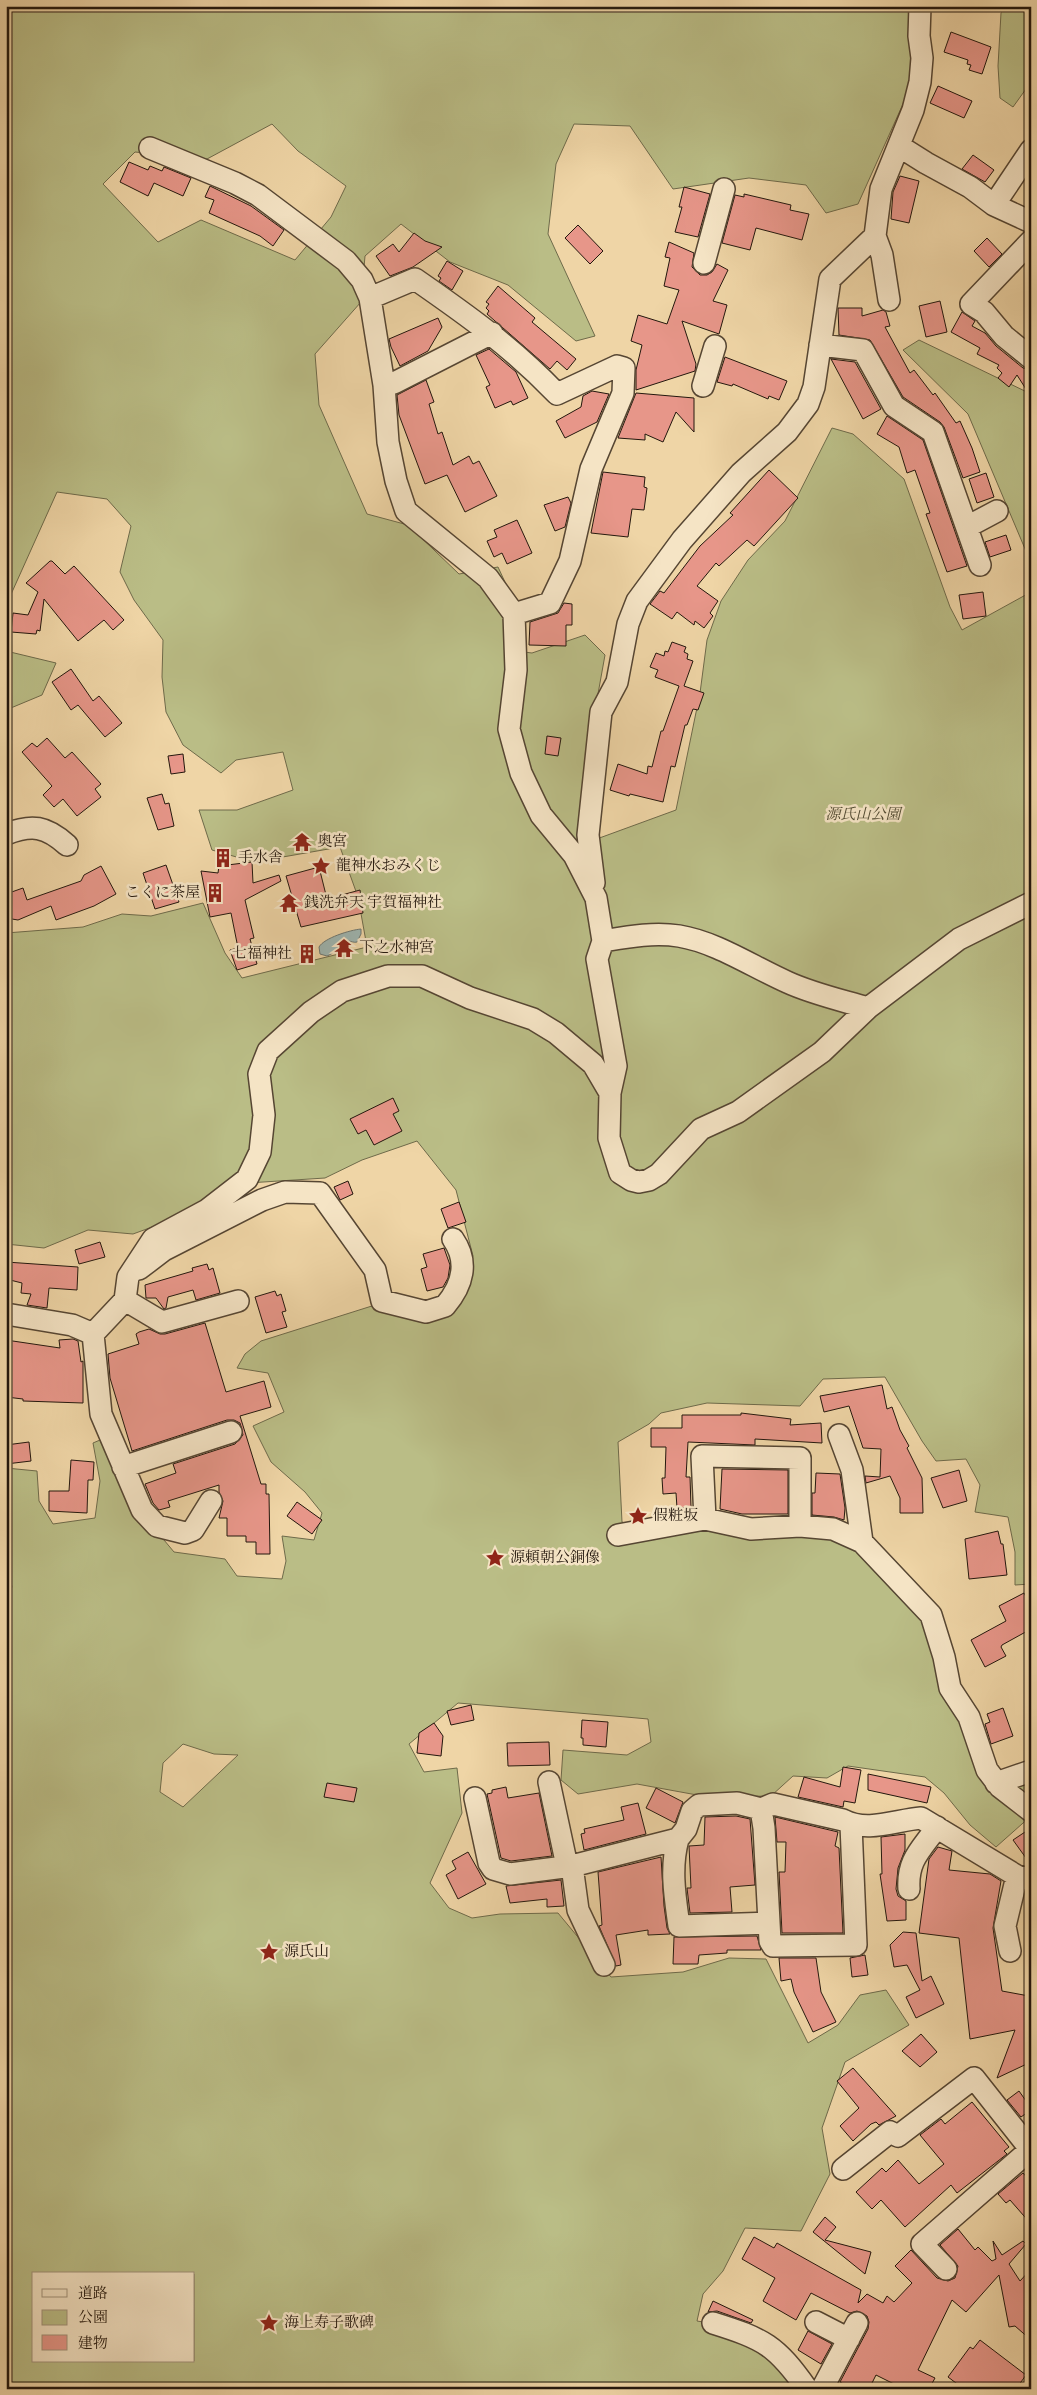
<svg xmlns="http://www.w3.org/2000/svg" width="1037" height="2395" font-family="Vollkorn,'Noto Serif JP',serif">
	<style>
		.green { fill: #babd86; stroke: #6e6a4a; fill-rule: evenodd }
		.water { fill: #9eb6b2; stroke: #6d7670 }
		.building { fill: #e79689; stroke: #23170d }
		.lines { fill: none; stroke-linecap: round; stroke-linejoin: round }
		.minor-casing { stroke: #564633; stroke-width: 24 }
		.minor { stroke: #f5e4c5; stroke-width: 21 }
		.labels { text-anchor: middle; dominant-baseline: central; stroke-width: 5; stroke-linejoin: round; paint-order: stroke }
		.park-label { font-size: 15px; font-style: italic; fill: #504931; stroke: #f5e4c5 }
		.poi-label { font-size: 15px; fill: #23170d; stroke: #f5e4c5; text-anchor: start }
	</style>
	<rect width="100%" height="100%" fill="#efd5a6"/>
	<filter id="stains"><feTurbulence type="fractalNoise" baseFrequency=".004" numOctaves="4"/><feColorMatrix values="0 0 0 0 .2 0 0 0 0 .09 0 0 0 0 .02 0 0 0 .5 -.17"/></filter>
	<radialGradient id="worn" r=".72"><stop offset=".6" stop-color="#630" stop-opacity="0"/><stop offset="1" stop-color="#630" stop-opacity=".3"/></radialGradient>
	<path class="green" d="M6,6H911L912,84L858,204L826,213L806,185L749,178L673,189L630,126L574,124L556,164L548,234L595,336L576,341L508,285L450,262L401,224L365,256L361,302L315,354L319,405L367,514L408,525L459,574L498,567L523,621L524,652L532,653L585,635L605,655L585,766L583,844L676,810L700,693L707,640L721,601L748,560L785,521L832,428L853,434L904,479L950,607L962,630L1031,592V1584L1015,1585V1552L1008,1517L975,1512L980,1485L966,1459L936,1461L922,1441L885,1377L823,1379L800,1406L707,1403L661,1413L649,1424L618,1442L622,1522L636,1528L793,1525L868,1542L921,1616L944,1694L993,1786L1018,1780L1029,1787L1031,1816L996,1847L970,1825L944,1793L925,1777L848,1766L827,1778L793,1776L771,1796L708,1797L637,1784L578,1794L561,1780L563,1750L627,1755L651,1742L648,1719L626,1717L458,1703L409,1744L424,1772L457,1768L462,1813L430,1883L449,1908L472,1918L500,1914L558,1913L611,1977L683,1972L729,1958L766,1959L808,2043L838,2025L860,1995L886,1990L909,2025L845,2062L822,2128L830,2174L801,2231L745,2228L723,2271L703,2294L697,2321L759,2331L805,2389H6V1616L12,1586L6,1577V1468L37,1471L39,1501L53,1524L95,1518L100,1481L93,1443L100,1440L124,1489L133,1517L164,1540L174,1552L225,1559L237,1576L282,1579L286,1561L282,1536L314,1540L322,1513L305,1492L271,1462L253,1426L284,1412L268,1373L237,1368L245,1354L261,1341L375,1305L449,1316L473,1256L456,1190L417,1141L362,1160L325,1178L248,1183L185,1215L133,1234L88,1230L44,1248L6,1244V933L83,927L122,914L151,916L203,903L225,953L242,978L367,947L358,897L340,847L254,862L212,850L199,810H237L293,790L283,752L236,760L221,773L183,745L166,712L162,677L163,640L134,600L120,572L131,526L107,499L57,492L8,601L6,616ZM272,124L298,151L346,186L331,217L295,260L201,220L158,242L103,184L135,152L207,159ZM183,1744L214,1754L238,1755L183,1807L160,1792L163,1763ZM34,2274H194V2361H34Z
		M1007,6H1031V82L1013,107L1000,98L998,66L1001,13Z
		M919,340L1031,394V563L968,414L903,350Z
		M6,651L56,663L42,695L6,710Z"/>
	<path class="water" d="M361,929V934L357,942C354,943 351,941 348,941C341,941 337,953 327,956L320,954L319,947C324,938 350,930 361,929Z"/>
	<path class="building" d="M951,32L991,47L982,74L969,70L971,65L967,64L968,60L944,52Z
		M938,86L972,101L964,118L930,103Z
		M973,155L994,170L985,182L962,169Z
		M129,162L148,170L150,166L162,171L164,167L191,178L183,196L154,183L148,196L120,182Z
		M900,176L919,181L909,223L891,219L893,192Z
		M210,186L251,206L284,230L273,246L260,236L209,213L214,200L205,197Z
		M684,187L710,194L698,237L675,232L682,207H679Z
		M744,194L791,205L790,210L809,214L802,240L756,228L750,250L722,243L735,195L744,197Z
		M578,225L603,251L590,264L565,238Z
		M414,233L425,241L442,247L413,267L390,276L376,256L393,244L399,252Z
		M987,238L1002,254L989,267L974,251Z
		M669,242L694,253L692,267L700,275H707L712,272L717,264L728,270L713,301L727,305L719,334L682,321L696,364L695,371L636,390V370L642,345L631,341L638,315L667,324L679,290L664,286L670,258L665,257Z
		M447,261L463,271L452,290L439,281L441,278L438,276Z
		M498,286L535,318L532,322L576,359L567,370L557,361L550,369L487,314L489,311L486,308L489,304L486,302Z
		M940,301L947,332L926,337L919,306Z
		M838,308H862V316L883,310L886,312L890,326L885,327L910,373L914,370L933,395L935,393L956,423L960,421L972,448L980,472L963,478L944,427L940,422L903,397L870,340L839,335Z
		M962,312L975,321L972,326L985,333L996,346L1023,368L1031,370V397L1017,375L1009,387L998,378L1002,373L997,368L999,365L977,354L980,348L951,332Z
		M438,318L442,327L428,351L400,366L391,347L389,339Z
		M489,349L516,372L528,398L513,405L511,401L495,408L486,387L490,385L476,355Z
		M725,357L787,381L779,400L769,396L768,399L733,384L732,386L717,382Z
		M831,359L855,362L881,409L863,419Z
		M426,380L434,402L429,404L438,434L442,432L453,465L469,456L473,464L479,461L497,496L465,512L447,475L425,484L399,415L397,395Z
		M592,391L609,394L597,422L565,438L556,421L581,407L583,396Z
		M636,393L694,398V432L676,412L663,442L645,434V440L618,438Z
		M887,416L923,440L967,566L947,572L926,514L930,513L915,470L907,473L899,447L877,434Z
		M769,470L798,498L754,546L747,540L719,566L716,563L697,586L718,601L710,613L713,616L704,628L695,621L694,625L677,612L672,619L650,604L660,591L664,593L700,546L733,515L730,513Z
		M603,472L645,477L644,487L647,488L644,510L632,509L628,537L591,533Z
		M986,473L994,497L977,503L969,479Z
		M568,497L571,503L565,527L555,531L544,505Z
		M517,520L532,553L507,564L502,553L494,557L487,541L497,537L494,530Z
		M1006,535L1011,550L990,557L985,542Z
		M50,561H52L65,574L74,566L124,620L113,630L104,620L78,641L44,599L40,631L37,630L36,634L11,632L13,613L28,615L38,592L26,583Z
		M983,592L986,616L963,619L959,595Z
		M564,603L572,604V625H566V646L529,645L530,622L558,613Z
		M672,642L686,647L684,652L688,654L687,659L693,661L684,686L704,693L698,710L693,709L687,725H685L675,767L671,766L663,802L630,794L629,796L610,790L618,764L647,774L648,766L652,767L661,731H663L679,686L655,677L658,670L650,667L656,653L664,656L665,651L668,652Z
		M71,669L93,701L99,696L122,723L105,737L78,705L71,710L52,682Z
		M547,736L561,738L558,756L545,754Z
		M47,738L65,758L72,752L101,784L95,789L101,797L77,816L63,799L54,807L43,795L52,786L22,752L32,743L37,747Z
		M183,754L185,772L171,774L168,756Z
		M162,794L165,804L169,803L174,826L158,830L147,798Z
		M252,862L253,883L279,875L281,881L245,900L254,938L250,939L257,964L237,970L230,950L238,948L231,913L210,917L201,871L218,873L219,866Z
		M166,865L179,902L155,909L143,873Z
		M101,866L116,894L94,906L56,920L51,906L18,920L6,918V894L23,888L27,900L81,881L84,875Z
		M319,867L327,899L360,890L363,913L301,927L286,876Z
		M393,1098L399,1111L393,1114L402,1131L374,1145L366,1130L358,1134L350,1119Z
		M348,1181L353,1194L340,1200L334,1187Z
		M459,1202L466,1222L448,1228L441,1209Z
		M100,1242L105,1257L79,1264L75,1250Z
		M444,1248L450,1265L448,1278L443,1287L427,1291L421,1269L427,1267L423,1254Z
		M6,1262L78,1267L77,1290L49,1288L47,1308L27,1305L31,1294L21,1293L22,1283L6,1279Z
		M207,1264L209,1270L213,1268L220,1293L196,1300L193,1290L168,1297L166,1308L164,1309L156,1298H146L145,1285L193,1271L192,1268Z
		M275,1291L277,1296L281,1294L286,1311L282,1312L287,1327L266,1333L255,1297Z
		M205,1323L226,1392L264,1381L271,1407L240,1416L261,1484H266V1494H269L270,1554H256V1542H246V1536H227V1518H219L223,1501L219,1492V1485L168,1501L170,1507L159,1510L153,1503L145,1484L176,1473L173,1464L235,1444L243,1435L240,1423L234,1420H227L132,1451L110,1378L108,1354L139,1344L136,1334L139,1332L149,1329L160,1334H165Z
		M73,1339L78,1341L81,1362L83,1361V1403L23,1401V1399L6,1397V1340L60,1348L59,1340Z
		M882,1385L887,1409L892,1407L900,1430L909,1446L907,1448L922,1478L923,1513H900V1498L890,1476L866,1483L865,1476L880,1477L881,1449L863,1448L849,1406L824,1412L820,1396Z
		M741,1413L791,1419L790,1425L821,1423L822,1443L755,1439V1445L688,1442L686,1477H690L691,1507L677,1508L676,1493L663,1494L662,1478H665L666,1447H651V1428H682V1415H741Z
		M29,1442L31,1461L6,1464V1445Z
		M71,1460L94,1462L93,1480H88L87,1513L49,1511V1491H69Z
		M722,1469L788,1470V1514H742L720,1509Z
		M959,1470L967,1501L943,1508L931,1478Z
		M816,1473L840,1474L845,1508L844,1520L834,1517L812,1515V1493H815Z
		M297,1502L322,1520L312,1534L287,1516Z
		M998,1531L1001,1544H1003L1007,1575L969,1579L965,1539Z
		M1024,1593L1031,1606V1629L1002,1645L1001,1647L1006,1656L985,1667L971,1640L1006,1621L999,1606Z
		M471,1705L474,1720L451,1725L447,1711Z
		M1003,1708L1013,1736L991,1744L985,1724L990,1722L987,1714Z
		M582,1720L608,1722L606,1747L583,1745V1738H581Z
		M434,1723L443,1736L441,1756L417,1753L419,1733Z
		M549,1742L550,1765L508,1766L507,1743Z
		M843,1767L861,1770L855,1803L844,1801L843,1807L798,1797L804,1777L840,1787Z
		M868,1774L931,1787L927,1803L868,1790Z
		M327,1783L357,1788L354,1802L324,1797Z
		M506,1787L508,1798L539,1793L552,1856L511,1861L501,1858L487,1794L492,1793V1790Z
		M656,1788L683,1802L675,1823L646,1808Z
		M638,1803L646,1834L584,1850L581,1834L585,1833L584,1829L624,1820L621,1807Z
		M736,1816L750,1819L755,1885L730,1887L732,1912L690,1913L687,1888H691L689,1846L704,1845L705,1817Z
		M775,1817L838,1832L835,1846L839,1848L843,1933H782L779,1872H785L786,1842H777Z
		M1031,1828V1865L1013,1840Z
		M905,1834V1850L898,1868L896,1889L898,1896L906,1901V1920L887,1921L880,1874H882L881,1837Z
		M938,1847L952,1851L949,1870L990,1874L1001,1881L993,1928L1002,1991L1029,1996L1031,1993V2062L997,2078L1015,2030L970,2039L959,1938L919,1933L929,1859Z
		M468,1852L486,1884L458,1899L446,1875L456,1869L452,1861Z
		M661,1857L664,1906L667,1928L670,1934L648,1935V1930L616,1935L621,1965L616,1966L599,1926L602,1925L598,1872Z
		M561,1880L564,1906L547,1907V1899L510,1903L506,1886Z
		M903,1932L916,1933L922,1981L931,1976L944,2004L916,2018L906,1997L920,1990L907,1965L894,1967L890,1945Z
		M757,1936L761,1950H727V1953L699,1955L698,1964H673L674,1937Z
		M865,1955L868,1975L852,1977L850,1958Z
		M779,1958H816L821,1992L836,2022L813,2032L794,1992L791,1979L781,1981Z
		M921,2034L937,2052L920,2067L902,2051Z
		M853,2068L896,2116L879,2125L876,2122L871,2124L853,2141L840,2126L859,2108L837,2081Z
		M1019,2091L1031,2108V2110L1021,2117L1007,2100Z
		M972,2102L1009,2147L1004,2151L1007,2154L957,2193L951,2185L905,2227L881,2200L872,2209L856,2192L882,2168L886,2172L898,2160L919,2184L944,2164L920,2135L941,2119L945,2124Z
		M1023,2173L1031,2182V2224L1010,2200L1006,2203L998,2194Z
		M825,2217L836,2227L825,2240L871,2252L865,2274L813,2232Z
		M958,2229L975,2250L978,2247L992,2261L996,2259L993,2241L1002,2255L1023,2241L1026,2244L1009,2264L1020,2281L1031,2269V2340L1015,2326L1009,2327L999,2275L966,2312L952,2300L918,2370L935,2378L929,2389H904L876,2375L869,2389H852L840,2382L868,2329L869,2322L867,2316L857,2311L850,2313L811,2293L796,2320L763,2301L775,2278L742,2259L754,2237L774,2248L777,2243L861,2290L858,2303L867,2294L883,2303L887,2296L894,2302L912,2283L895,2266L911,2250L937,2278L948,2281L955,2278L958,2266L940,2245Z
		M713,2301L753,2320L751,2323L717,2311L708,2312Z
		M808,2331L832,2344L821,2364L798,2350Z
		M980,2340L1026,2375L1016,2389H964L948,2377L970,2347L973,2349Z"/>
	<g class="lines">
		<g class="minor-casing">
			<path id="minor" d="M899,146L926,163L970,187L994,205L1031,222
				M150,148L235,183L258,195L346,261L362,280L370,298L384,385L388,442L396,481L406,511L488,578L514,614L516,670L509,729L521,773L541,815L574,855L596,898L603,941L597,959L616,1066L610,1093
				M994,205L1031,150
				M875,236L882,255L889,300
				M1031,241L971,304L984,312L1004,336L1031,358
				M704,263L724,189
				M370,298L415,279C467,315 512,347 557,394L617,366L624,368L623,393L591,469L570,561L550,603L514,614
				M820,345L863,350L894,406L933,432L980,565
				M384,385L394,383L492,333
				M703,386L715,346
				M967,527L997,511
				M6,834C32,824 46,826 67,845
				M594,883L588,835L601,712L617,682L628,624L637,601L682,540L741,473L787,432L808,404L814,387L830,279L875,236L881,189L913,110L920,82L922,58L919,36L920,6
				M603,941C627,937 653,932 679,936C716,942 753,967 787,982C813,994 841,1000 868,1008
				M139,1269L164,1250L262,1200L285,1192L320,1193L375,1270L382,1301L426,1312L445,1306C463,1285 469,1262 453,1239
				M125,1300L162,1322L238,1301
				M6,1314L72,1325L93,1334L125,1300L128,1277L153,1239L207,1210L247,1179L260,1152L264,1115L259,1074L268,1051L311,1012L342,991L388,976H422L470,998L533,1019L556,1033L593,1064L610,1093L609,1138L620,1173L631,1180L639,1182L649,1180L659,1174L701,1129L738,1112L822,1052L868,1008L959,939L1031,903
				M93,1334L101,1414L142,1510L157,1526L185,1533L193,1530L211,1501
				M839,1435L852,1470L862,1542
				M123,1467L231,1432
				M705,1519L702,1456L800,1458V1526
				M618,1535L705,1519L751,1529L800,1526L833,1529L862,1542L931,1615L944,1657L950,1688L969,1717L987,1770L1000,1787L1031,1811
				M549,1782L567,1866
				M996,1783L1031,1771
				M475,1798L489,1863L493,1869L510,1874L572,1866L678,1839L686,1829L692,1811L699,1805L737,1803L761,1809L773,1804L843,1820C867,1833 896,1820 921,1818L1017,1876L1031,1879
				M761,1809L764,1828L770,1941L773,1946L856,1945L851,1825
				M678,1839C670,1868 675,1897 679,1926L769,1923
				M572,1866L578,1910L604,1965
				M909,1889C907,1860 921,1850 937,1827
				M1010,1951L1005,1926L1017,1876
				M843,2169L890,2132L898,2136L974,2078L1031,2150
				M946,2269L922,2244L1030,2150
				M816,2322L849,2339
				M713,2323C764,2339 776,2345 807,2389
				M822,2389L857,2323"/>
		</g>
		<use href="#minor" class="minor"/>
	</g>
	<defs>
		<g id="temple-bare" transform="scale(1.5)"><path d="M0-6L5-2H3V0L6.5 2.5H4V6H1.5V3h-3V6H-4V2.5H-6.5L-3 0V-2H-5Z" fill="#8f2418" stroke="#f5e4c5" stroke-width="2.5" paint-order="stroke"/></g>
		<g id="building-bare" transform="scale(1.5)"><path d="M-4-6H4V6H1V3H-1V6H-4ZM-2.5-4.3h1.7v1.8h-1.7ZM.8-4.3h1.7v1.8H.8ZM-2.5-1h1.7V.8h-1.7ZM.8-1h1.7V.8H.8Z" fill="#8f2418" stroke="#f5e4c5" stroke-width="2.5" paint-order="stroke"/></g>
		<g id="sight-bare" transform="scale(1.5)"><path d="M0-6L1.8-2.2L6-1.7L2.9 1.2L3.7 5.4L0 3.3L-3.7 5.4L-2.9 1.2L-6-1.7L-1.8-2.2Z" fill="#8f2418" stroke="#f5e4c5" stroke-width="2.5" paint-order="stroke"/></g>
	</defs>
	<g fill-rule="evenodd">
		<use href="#temple-bare" x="302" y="842"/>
		<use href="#building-bare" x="223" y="858"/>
		<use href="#sight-bare" x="321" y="866"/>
		<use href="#building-bare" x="215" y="893"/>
		<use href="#temple-bare" x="289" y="903"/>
		<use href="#temple-bare" x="344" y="948"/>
		<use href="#building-bare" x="307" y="954"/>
		<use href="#sight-bare" x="638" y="1516"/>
		<use href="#sight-bare" x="495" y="1558"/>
		<use href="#sight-bare" x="269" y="1952"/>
		<use href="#sight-bare" x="269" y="2323"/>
	</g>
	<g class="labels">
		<g class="park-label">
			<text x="863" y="815">源氏山公園</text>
		</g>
		<g class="poi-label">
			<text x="317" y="842">奥宮</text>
			<text x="238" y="858">手水舎</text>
			<text x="336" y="866">龍神水おみくじ</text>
			<text x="200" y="893" text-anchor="end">こくに茶屋</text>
			<text x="304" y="903">銭洗弁天 宇賀福神社</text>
			<text x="359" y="948">下之水神宮</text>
			<text x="292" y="954" text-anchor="end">七福神社</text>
			<text x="653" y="1516">假粧坂</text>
			<text x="510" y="1558">源頼朝公銅像</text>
			<text x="284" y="1952">源氏山</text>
			<text x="284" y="2323">海上寿子歌碑</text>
		</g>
	</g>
	<rect width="1037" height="2395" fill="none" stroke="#efd5a6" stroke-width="25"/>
	<rect x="8" y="8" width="1022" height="2380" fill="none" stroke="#23170d" stroke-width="2.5"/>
	<rect x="12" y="12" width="1012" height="2370" fill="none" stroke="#23170d"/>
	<rect x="32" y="2272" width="162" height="90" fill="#f5e4c5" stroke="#a1927b"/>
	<rect x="42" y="2289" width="25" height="8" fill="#f5e4c5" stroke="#a1927b"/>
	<text x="78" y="2298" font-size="15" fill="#23170d">道路</text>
	<rect x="42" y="2310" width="25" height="15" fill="#babd86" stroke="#a1927b"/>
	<text x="78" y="2322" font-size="15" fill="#23170d">公園</text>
	<rect x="42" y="2335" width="25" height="15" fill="#e79689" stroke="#a1927b"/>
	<text x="78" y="2348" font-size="15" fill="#23170d">建物</text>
	<rect width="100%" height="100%" filter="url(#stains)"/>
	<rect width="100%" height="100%" fill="url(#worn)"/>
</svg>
